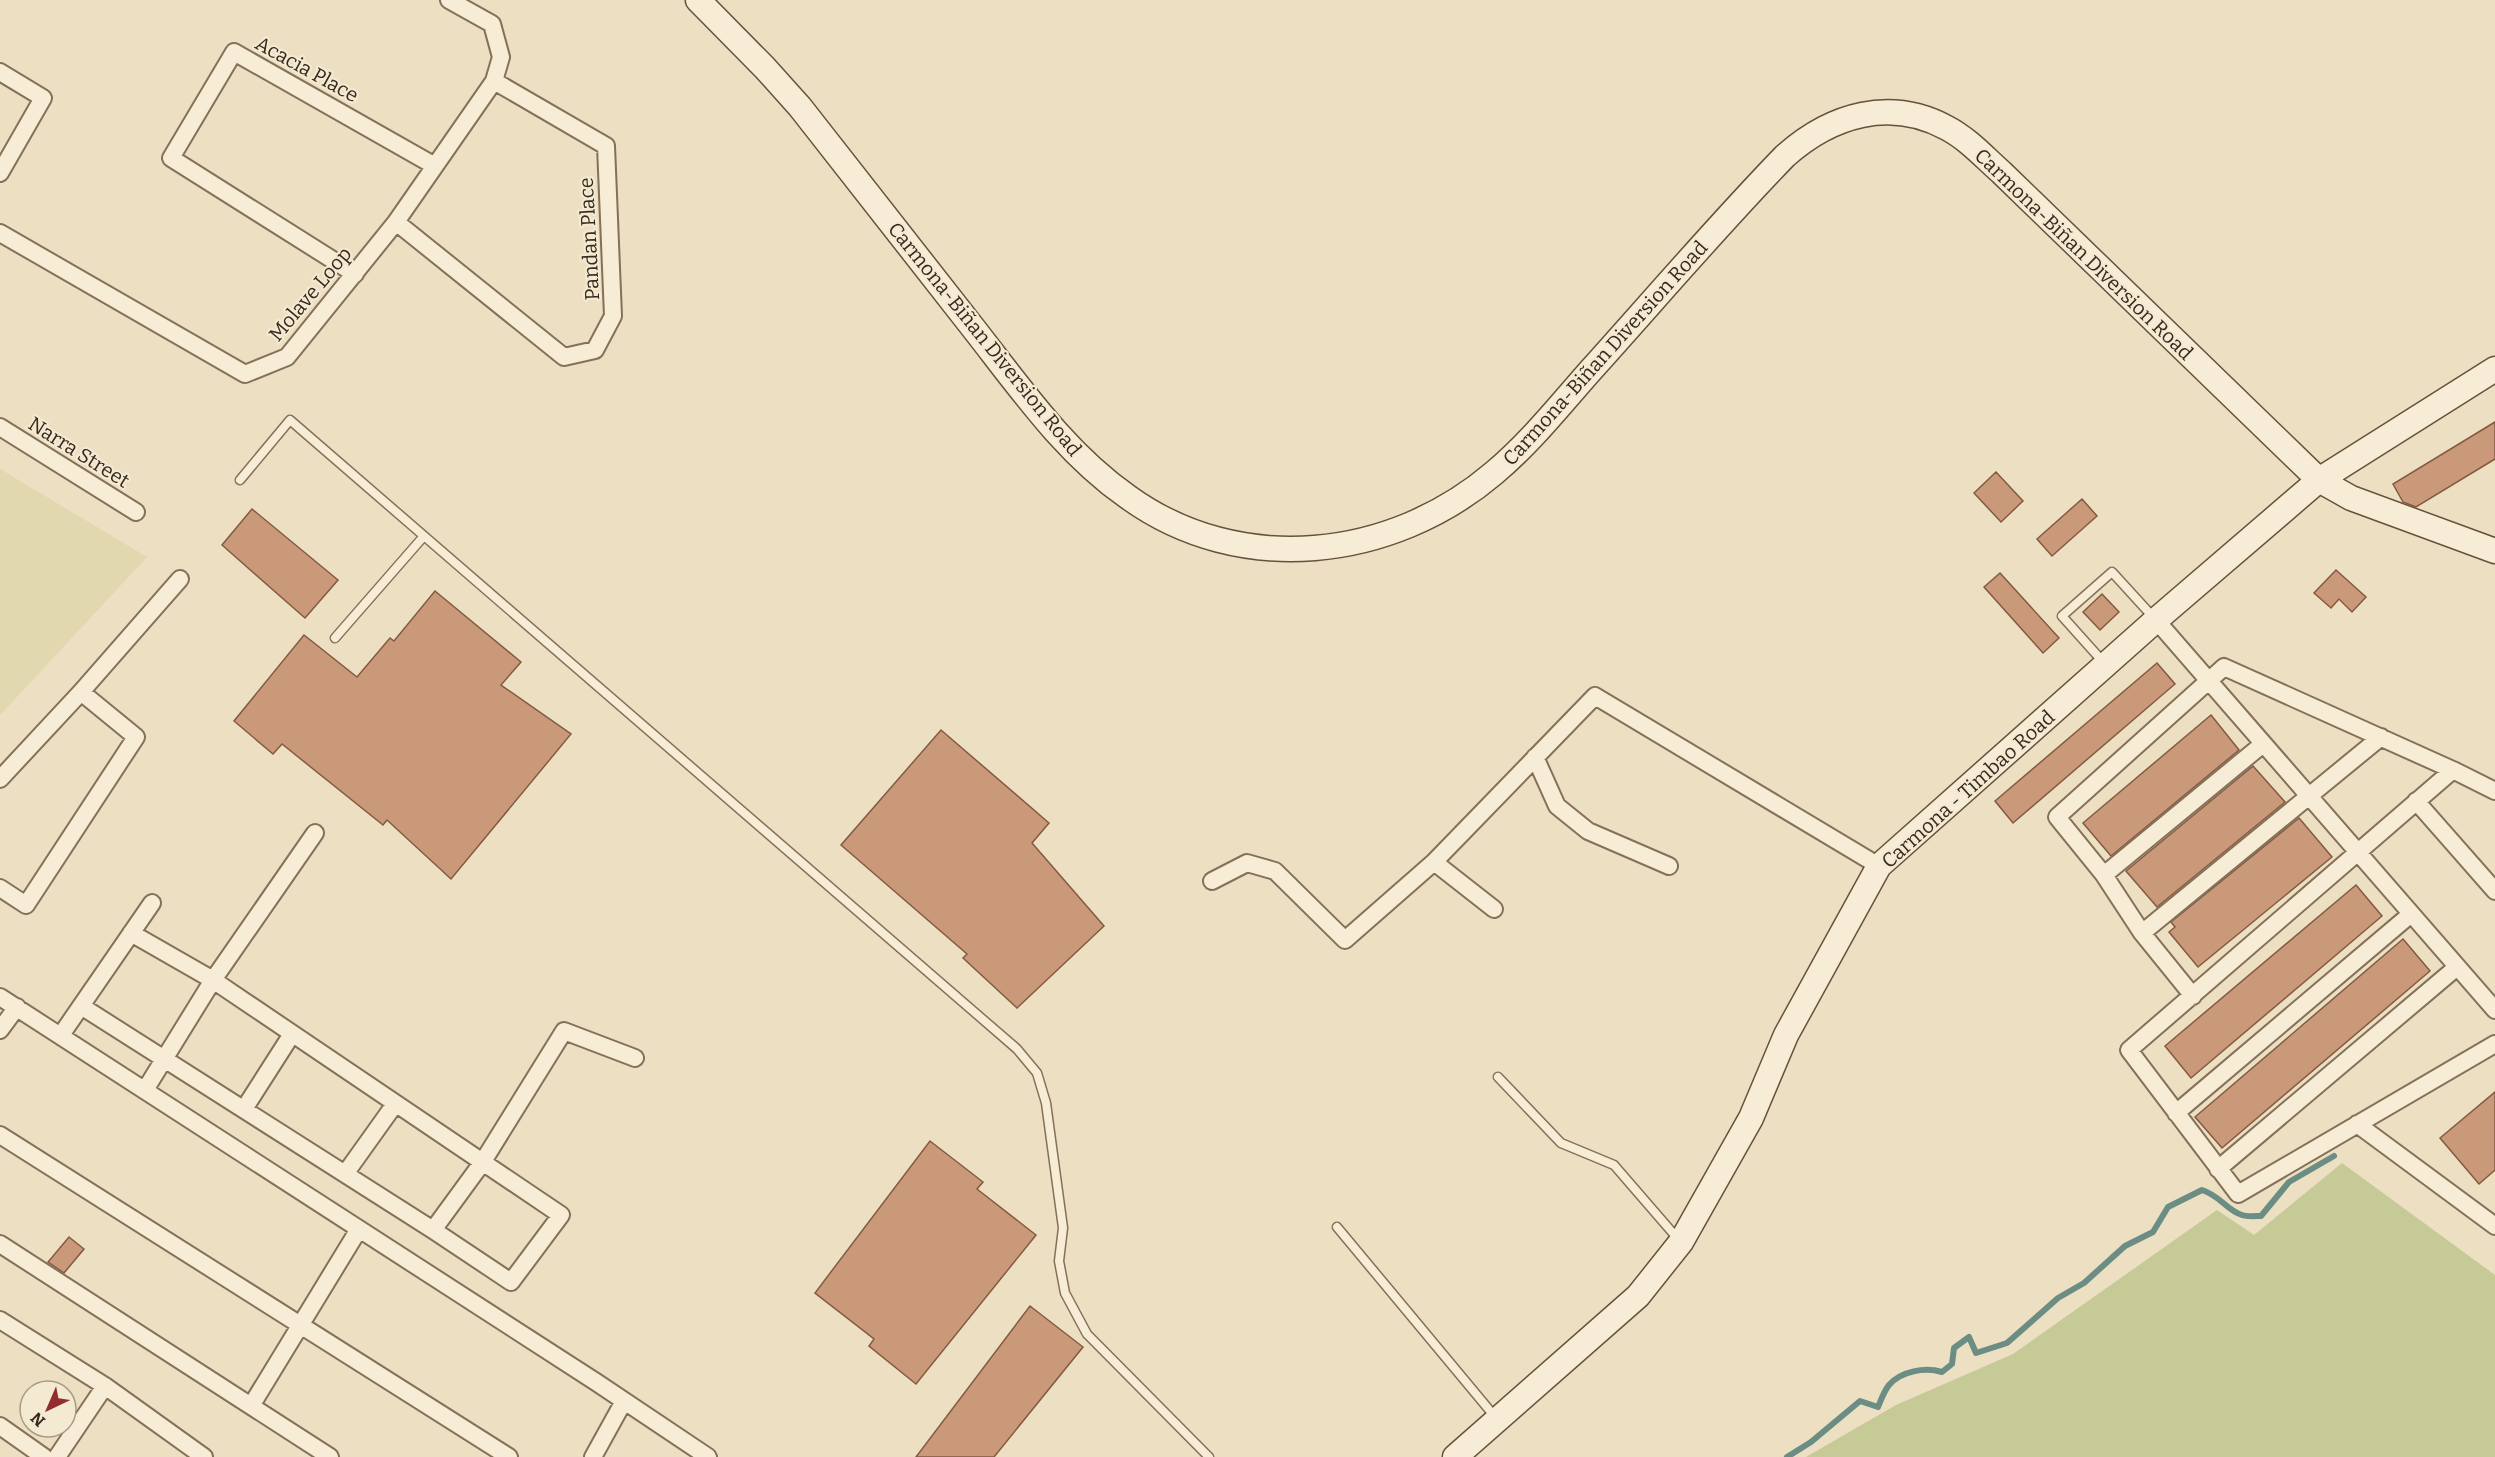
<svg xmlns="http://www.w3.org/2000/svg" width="2495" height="1457" font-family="Bitter,serif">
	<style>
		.farmland { fill: #e1d8b0 }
		.green { fill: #c5ca97 }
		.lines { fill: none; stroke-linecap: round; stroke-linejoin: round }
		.stream { stroke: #6c8d84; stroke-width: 6 }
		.building { fill: #c99979; stroke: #845a41; stroke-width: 1.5 }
		.lane-casing { stroke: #85705a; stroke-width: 11 }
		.street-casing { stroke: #85705a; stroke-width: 20 }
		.secondary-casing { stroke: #67513d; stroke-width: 27 }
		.lane { stroke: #f7ecd5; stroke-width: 8 }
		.street { stroke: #f7ecd5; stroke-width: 16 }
		.secondary { stroke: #f7ecd5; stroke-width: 24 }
		.labels { text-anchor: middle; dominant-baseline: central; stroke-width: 4.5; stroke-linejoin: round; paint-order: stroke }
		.street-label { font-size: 20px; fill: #36291e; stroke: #f4e9d1 }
	</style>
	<rect width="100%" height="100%" fill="#ecdfc2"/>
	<path class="farmland" d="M0,469L147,557L0,715Z"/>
	<path class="green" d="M2342,1163L2495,1275V1457H1806L1896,1405L2013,1354L2217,1210L2254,1235Z"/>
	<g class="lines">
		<path class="stream" d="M1787,1457L1811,1442L1860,1401L1878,1407C1881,1400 1884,1391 1889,1385C1901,1371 1925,1367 1942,1372L1952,1364L1954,1348L1969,1337L1976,1353L2007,1343L2058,1298L2084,1283L2125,1246L2153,1232L2168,1207L2202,1190C2221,1196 2226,1210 2242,1215C2247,1217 2256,1216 2261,1216L2289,1182L2334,1156"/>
	</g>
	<path class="building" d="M2495,422V459L2416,507L2403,502L2393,484Z
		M1996,472L2023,501L2001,522L1974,493Z
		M2082,499L2097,516L2052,556L2037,539Z
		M252,509L338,580L305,618L222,545Z
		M2336,570L2366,597L2352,612L2339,599L2331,608L2314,593Z
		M2000,573L2059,638L2043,653L1984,587Z
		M435,591L521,662L501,685L571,734L451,879L387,820L383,825L282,744L273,754L234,721L304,635L357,677L390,638L394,641Z
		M2102,594L2119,612L2100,630L2083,612Z
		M2157,663L2175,684L2013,823L1995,801Z
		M2211,715L2239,750L2111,856L2083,823Z
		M941,730L1049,823L1032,843L1104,926L1017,1008L963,958L967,954L841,845Z
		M2253,766L2285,802L2157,907L2126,871Z
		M2299,818L2332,857L2198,967L2169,932L2175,927L2171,922Z
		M2356,885L2382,916L2191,1078L2165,1046Z
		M2403,939L2430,971L2222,1148L2195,1117Z
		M2495,1092V1170L2479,1184L2440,1138Z
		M930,1141L983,1182L977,1189L1036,1235L916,1384L869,1346L874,1339L815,1293Z
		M69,1237L84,1249L64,1273L48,1262Z
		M1030,1306L1083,1347L994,1457H916Z"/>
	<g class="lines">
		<g class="lane-casing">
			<path id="lane" d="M240,480L290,420L1017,1049L1037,1073L1046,1103L1063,1228L1059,1261L1065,1293L1087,1334L1209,1457
				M335,638L424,536
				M2105,664L2062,616L2112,572L2154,618
				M1498,1077L1561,1143L1614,1165L1678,1239
				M1337,1227L1496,1418"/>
		</g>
		<g class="street-casing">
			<path id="street" d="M0,72L43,98L0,173
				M396,222L564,357L595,350L613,316L606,146L494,81
				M0,233L245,374L287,357L396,222L494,81L501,57L492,24L449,0
				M355,274L171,158L234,52L435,166
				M0,427L136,512
				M2156,620L2495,1010
				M1535,757L1557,806L1588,831L1669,866
				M2453,770L2129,1050L2238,1194L2495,1044
				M0,779L81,692L180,579
				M2416,801L2495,891
				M1434,862L1494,909
				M2104,875L2263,744
				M1212,881L1247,863L1275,871L1345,940L1434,862L1595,696L1879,866
				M0,888L26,905L136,737L81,692
				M2142,933L2381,737
				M2193,996L2142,933L2104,875L2057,817L2224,667L2453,770L2495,791
				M0,997L596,1382L708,1457
				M81,1006L433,1230L511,1282L561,1215L213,980L131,933
				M0,1030L17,1007
				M61,1035L152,903
				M145,1090L213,980L315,833
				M244,1109L292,1034
				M2176,1113L2411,914
				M2357,1124L2495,1226
				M0,1135L509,1457
				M2218,1169L2457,967
				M345,1174L395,1104
				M433,1230L482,1163L564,1031L635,1058
				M0,1244L330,1457
				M0,1320L105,1386L204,1457
				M251,1406L359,1229
				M0,1426L44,1457
				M57,1457L105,1386
				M593,1457L624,1401"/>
		</g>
		<g class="secondary-casing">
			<path id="secondary" d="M698,0L765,68L800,107C858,181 916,255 974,329C1021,389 1065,453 1128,497C1240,578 1392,560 1494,473C1530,443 1560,405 1591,370C1655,299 1718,225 1785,156C1831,115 1890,97 1947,128C1968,139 1984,157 2001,172L2319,480L2351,498L2495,551
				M1455,1457L1638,1296L1681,1242L1751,1118L1786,1035L1879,866L2156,620L2319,480L2495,369"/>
		</g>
		<use href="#lane" class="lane"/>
		<use href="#street" class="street"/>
		<use href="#secondary" class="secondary"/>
	</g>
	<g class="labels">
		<g class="street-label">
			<text transform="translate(307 69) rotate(29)">Acacia Place</text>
			<text transform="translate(589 239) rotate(-93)">Pandan Place</text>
			<text transform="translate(2084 254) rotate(44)">Carmona-Biñan Diversion Road</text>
			<text transform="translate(310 294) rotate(-50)">Molave Loop</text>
			<text transform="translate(985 339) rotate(51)">Carmona-Biñan Diversion Road</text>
			<text transform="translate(1605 353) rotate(-48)">Carmona-Biñan Diversion Road</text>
			<text transform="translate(79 452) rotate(32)">Narra Street</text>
			<text transform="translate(1968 789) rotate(-42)">Carmona - Timbao Road</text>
		</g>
	</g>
	<g transform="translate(48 1409) rotate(224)"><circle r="28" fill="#f4e9d1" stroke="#a89c89" stroke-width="1.5"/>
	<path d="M0-4.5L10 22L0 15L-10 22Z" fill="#922c2f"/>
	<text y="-9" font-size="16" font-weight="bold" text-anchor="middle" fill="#36291e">N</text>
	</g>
</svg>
